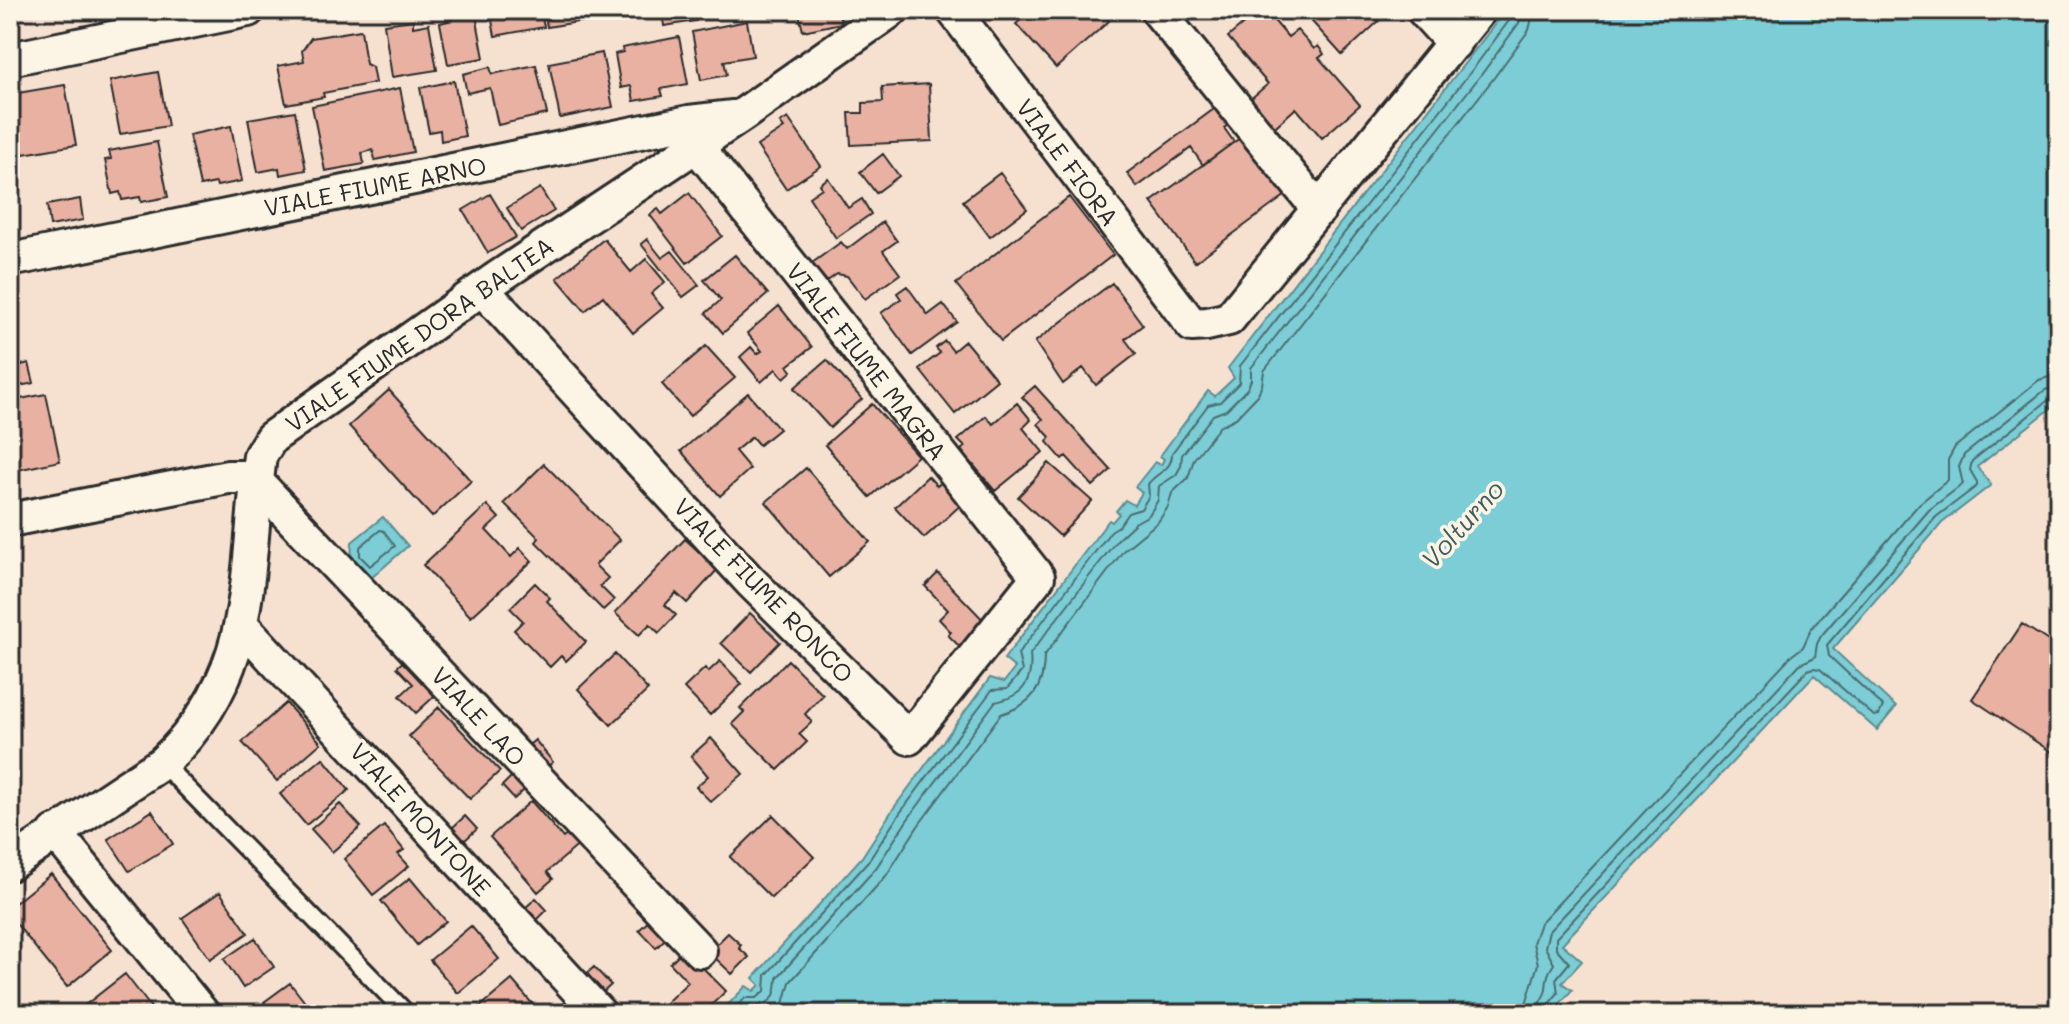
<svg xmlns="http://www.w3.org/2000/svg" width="2069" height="1024" font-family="Mali,sans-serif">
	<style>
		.water { fill: #7ccdd5; stroke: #5c8c91; stroke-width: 2 }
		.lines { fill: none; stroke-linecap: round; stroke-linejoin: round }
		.shore { stroke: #4b6c6f; stroke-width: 2 }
		.building { fill: #e9b1a2; stroke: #2b2b2b; stroke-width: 2 }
		.lane-casing { stroke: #2b2b2b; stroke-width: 22 }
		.street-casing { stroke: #2b2b2b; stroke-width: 38 }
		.lane { stroke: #fcf5e5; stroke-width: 16 }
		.street { stroke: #fcf5e5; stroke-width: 32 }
		.labels { text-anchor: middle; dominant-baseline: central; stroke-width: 7; stroke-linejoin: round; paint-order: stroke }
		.street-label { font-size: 24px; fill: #2b2b2b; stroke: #fcf5e5 }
		.water-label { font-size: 26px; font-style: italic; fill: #435c5e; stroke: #fcf5e5 }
	</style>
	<rect width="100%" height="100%" fill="#f6e1d1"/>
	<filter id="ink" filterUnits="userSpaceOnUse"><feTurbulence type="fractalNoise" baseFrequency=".0125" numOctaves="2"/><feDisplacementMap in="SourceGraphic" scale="16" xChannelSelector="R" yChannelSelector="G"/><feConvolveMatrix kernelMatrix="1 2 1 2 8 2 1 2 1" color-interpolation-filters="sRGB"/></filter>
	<g filter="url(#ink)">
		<path class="water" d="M1506,10H2059V402L1977,467L1991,485L1942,523L1833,649L1896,707L1877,730L1814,675L1562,944L1582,961L1562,983L1572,990L1551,1014H719L746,986L754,991L760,985L753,978L862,857L893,809L990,678L1004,682L1015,668L1004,659L1109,520L1112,522L1119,514L1116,511L1125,500L1134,505L1142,493L1135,487L1155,462L1161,465L1164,459L1160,456L1208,391L1215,396L1234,378L1228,368Z
			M383,517L408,546L370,579L351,559L352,542Z"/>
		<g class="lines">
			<path class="shore" d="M380,530L384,531L395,546L370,566L360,556V547Z
				M730,1014L745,998H757L765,991L766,975L868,862L900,813L992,690L1007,689L1022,671L1018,654L1111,531L1119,526L1128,513L1141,509L1149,496L1148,484C1158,471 1172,471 1172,453L1208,405L1220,402L1239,383L1240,366L1476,65L1511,18L1512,10
				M744,1014C759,998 776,1013 777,978L876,868L908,819L995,702C1024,696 1033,682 1030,654L1117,540L1135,523L1149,515L1158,500L1159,486L1176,475L1181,466L1182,455L1213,415L1226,410L1247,389L1251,380V368L1484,71L1519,23L1522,10
				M773,1014L785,1000L790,982L886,876L918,826L1001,714C1032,705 1044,688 1044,656L1124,550L1158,522L1168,507L1172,493L1188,478L1194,459L1220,426L1236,418L1257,396L1262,385L1264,371L1493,79L1529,30L1534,10
				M1523,1014L1538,964L1533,943L1540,923L1791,656L1803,647L1811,629L1919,504L1948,480V460L1955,447L2039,380L2059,374
				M1535,1014C1536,1004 1545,998 1546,989C1547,978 1547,974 1554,964L1545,947L1549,931L1800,664L1815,657L1817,644L1821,636L1929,510L1963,484L1959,467L1964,455L2045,390L2059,386
				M1546,1014L1547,1006L1558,993L1556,979L1569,963L1556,948V938L1808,670L1813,668L1820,669L1874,716L1879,715L1883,706L1829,656L1827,645L1936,517L1977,486V482L1970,470L1972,461L2051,398L2059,396"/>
		</g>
		<path class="building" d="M451,10H475L484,58L448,64L440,23L452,20Z
			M490,10H540L544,27L495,36Z
			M544,10H590L591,20L547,27Z
			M662,10H694L696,21L664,26Z
			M798,10H839L841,23L803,31Z
			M1032,10H1099L1109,21L1056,68L1016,24Z
			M1260,10H1265L1288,37L1297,30L1314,49L1318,46L1324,54L1319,58L1360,105L1322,138L1296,108L1267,134L1242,106L1268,84L1228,37Z
			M1312,10H1375L1372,13L1379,21L1342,55L1306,15Z
			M413,20V27L429,24L437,70L392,77L384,24Z
			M747,21L753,56L724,61L727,75L701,80L692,32Z
			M361,30L366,64L372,67L375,83L323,93L324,97L286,104L278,66L304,61L302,51L311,38Z
			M679,37L688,84L661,89L663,96L634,101L631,86L621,88L615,54L623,52L622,48Z
			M602,53L613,107L560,118L549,63Z
			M536,65L547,114L498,125L490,88L467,93L463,74L490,67L492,74Z
			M158,72L168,126L120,134L110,81Z
			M454,81L465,136L441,141L440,130L429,132L420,88Z
			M929,84L932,141L851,145L849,113H863V103L883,102L882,87Z
			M65,85L76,145L23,154L12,94Z
			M400,88L413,152L375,160L373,150L362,153L364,164L325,171L312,106Z
			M1225,101L1237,118L1224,128L1234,142L1203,165L1191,148L1137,187L1127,173Z
			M295,111L306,170L280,175L279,168L258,172L248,119Z
			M788,118L821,166L786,189L757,146L784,128L780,123Z
			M231,126L242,181L217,186L216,183L200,186L189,135Z
			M1247,133L1290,192L1195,262L1151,202Z
			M157,142L168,197L141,202L140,197L122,200L120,192L112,194L105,160L111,159L109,151Z
			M883,154L899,176L876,193L860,172Z
			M1000,173L1027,209L990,237L963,201Z
			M828,178L848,208L862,199L871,214L836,238L809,197L822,188L820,184Z
			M540,188L554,211L521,231L507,208Z
			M689,193L722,236L687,263L650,215L658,209L662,214Z
			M490,194L516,237L488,253L463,210Z
			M1069,197L1113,255L1001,341L956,284Z
			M80,199L83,220L50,226L47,205Z
			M883,222L897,241L883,251L900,274L865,299L847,276L837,274L822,285L808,266L841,242L847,249Z
			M604,239L631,272L646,259L665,282L651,294L663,308L633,333L603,296L585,311L557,278Z
			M647,239L662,258L672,251L699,285L683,297L641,244Z
			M735,255L768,294L723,333L706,313L721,300L704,280Z
			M1112,283L1143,325L1125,339L1136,354L1096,385L1083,368L1063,384L1035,342Z
			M907,286L928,315L943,304L957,322L912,355L881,313L901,299L897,293Z
			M779,306L812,347L788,366L792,371L784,378L776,369L761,382L740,357L751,347L757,354L762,351L747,333Z
			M945,341L953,351L965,341L997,380L955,414L919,369L940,353L936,348Z
			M706,346L735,378L690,416L662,384Z
			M827,360L862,399L830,428L794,388Z
			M29,363L34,383L10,388V368Z
			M1035,386L1111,470L1093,486L1066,456L1062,459L1047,442L1050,437L1038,424L1043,419L1022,397Z
			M389,390L471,481L432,517L349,426Z
			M748,393L779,429L759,445L752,437L735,451L750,469L720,496L681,451Z
			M46,394L60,461L17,470L10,435V401Z
			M1017,403L1031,420L1023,428L1043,452L995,491L961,450L965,447L958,440L986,416L993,424Z
			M872,404L918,456L870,497L825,445Z
			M1049,463L1092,501L1060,536L1018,497Z
			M544,464L620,540L595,565L608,578L600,586L614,600L603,610L536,542L539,538L504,503Z
			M806,468L870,542L829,577L766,502Z
			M928,476L937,486L943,481L963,503L924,538L895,507Z
			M487,505L499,518L486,530L511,557L520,548L532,561L471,617L423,565Z
			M685,539L718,569L687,603L676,593L665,605L676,615L659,633L650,624L639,635L615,613Z
			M938,573L992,629L966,653L948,635L951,632L939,619L948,610L925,586Z
			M535,583L550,598L547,601L586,642L566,661L561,656L550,667L514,630L523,621L510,608Z
			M750,613L780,642L751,672L721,643Z
			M2022,624L2059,648V757L1972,699Z
			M615,654L648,690L611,725L578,689Z
			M407,658L439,692L416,713L400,696L413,684L397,667Z
			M788,660L823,695L805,714L812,722L799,734L807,742L778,770L732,724L744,712L740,708Z
			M720,661L742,684L710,715L684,688L705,668L708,672Z
			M286,703L321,743L277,781L242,742Z
			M439,707L500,771L470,799L409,736Z
			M711,738L743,774L711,802L696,787L708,776L691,756Z
			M535,740L553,762L543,770L524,749Z
			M323,758L349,790L306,825L280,794Z
			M517,771L530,785L514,799L502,786Z
			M531,801L563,838L571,832L581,843L547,872L553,879L538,892L490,837Z
			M340,804L361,827L332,852L311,829Z
			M152,811L173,844L129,871L108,839Z
			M773,815L814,857L771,898L730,857Z
			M465,816L477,829L464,841L452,828Z
			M384,826L404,850L398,854L409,866L373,895L344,859Z
			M51,874L112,950L67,987L10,916V907Z
			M410,878L446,921L417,945L381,901Z
			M220,892L248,933L210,959L182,918Z
			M536,898L547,910L535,922L523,910Z
			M652,918L669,935L656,948L639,930Z
			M471,926L499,959L458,993L430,960Z
			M728,933L741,945L739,948L749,957L732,974L709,952Z
			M255,938L274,967L243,988L224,959Z
			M684,949L726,991L702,1014H654L688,982L670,963Z
			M594,967L611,985L600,995L583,977Z
			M125,974L156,1014H90L84,1006Z
			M512,980L541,1014H476L474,1012Z
			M290,983L314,1014H273L264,1002Z"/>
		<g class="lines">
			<g class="lane-casing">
				<path id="lane" d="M162,763L407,1014"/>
			</g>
			<g class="street-casing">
				<path id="street" d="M953,10L1192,325L1207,324L1229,319L1480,10
					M1157,10L1319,210
					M1423,10L1454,44
					M10,59L248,10
					M10,260L689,122L733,117
					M482,289L750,581L909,738L1038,577L696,145
					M10,520L228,477H246L257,482L700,951
					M242,625L600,1014
					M55,832L203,1014
					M10,864L162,763C259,673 244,575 260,456L271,438L497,278L741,116L892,10"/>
			</g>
			<use href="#lane" class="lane"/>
			<use href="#street" class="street"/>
		</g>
	</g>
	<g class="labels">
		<g class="street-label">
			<text transform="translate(1068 162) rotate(53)">VIALE FIORA</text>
			<text transform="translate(375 186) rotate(-11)">VIALE FIUME ARNO</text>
			<text transform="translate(419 334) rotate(-35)">VIALE FIUME DORA BALTEA</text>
			<text transform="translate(867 361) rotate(52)">VIALE FIUME MAGRA</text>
			<text transform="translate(764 590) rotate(46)">VIALE FIUME RONCO</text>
			<text transform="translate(479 716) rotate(47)">VIALE LAO</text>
			<text transform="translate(421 819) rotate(48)">VIALE MONTONE</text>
		</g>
		<g class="water-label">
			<text transform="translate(1462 524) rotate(-48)">Volturno</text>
		</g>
	</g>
	<rect width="2069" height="1024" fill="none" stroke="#fcf5e5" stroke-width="40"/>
	<rect x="20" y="20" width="2029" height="984" fill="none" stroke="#2b2b2b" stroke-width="3" filter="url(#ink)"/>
</svg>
